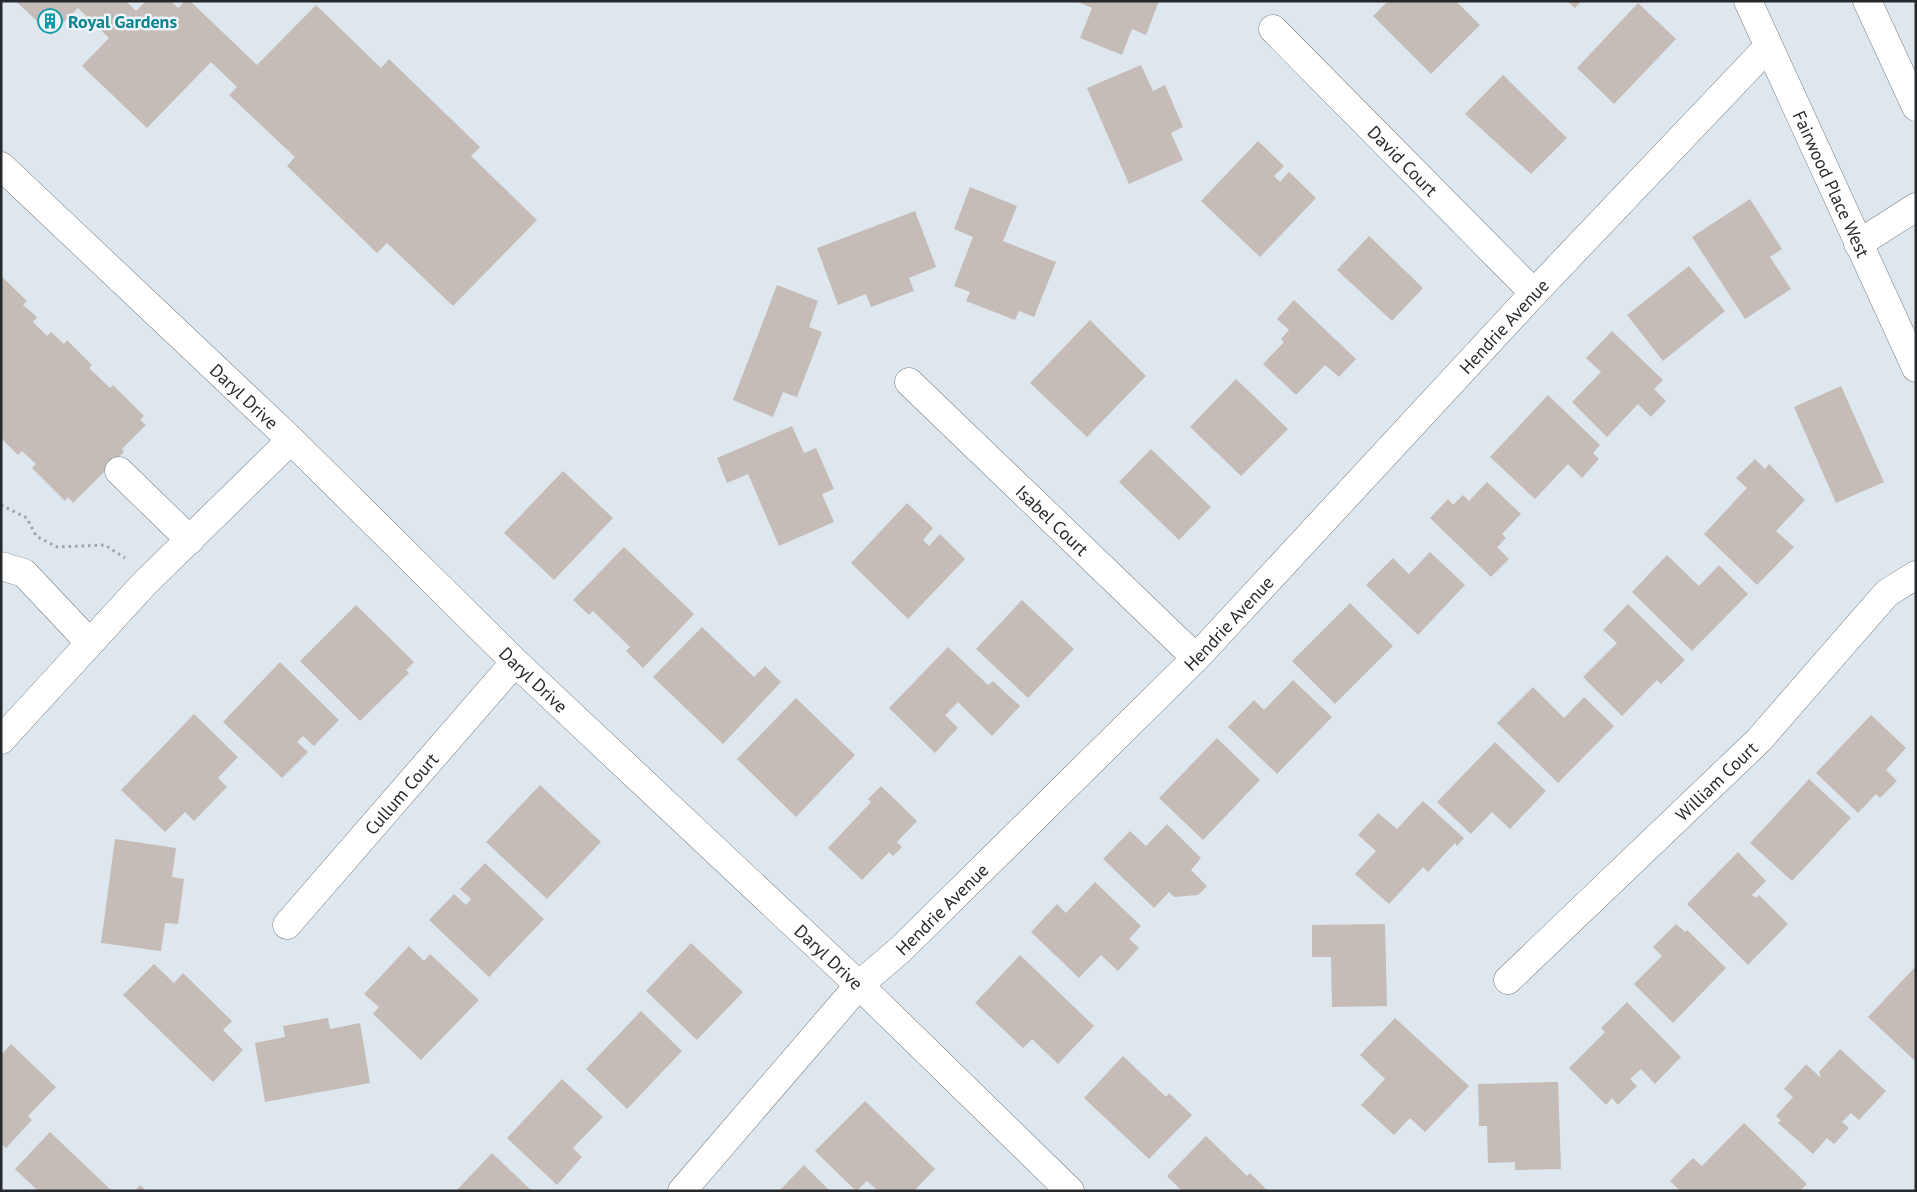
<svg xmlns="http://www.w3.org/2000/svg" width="1917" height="1192" font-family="'PT Sans',sans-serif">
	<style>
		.building { fill: #c5bbb7 }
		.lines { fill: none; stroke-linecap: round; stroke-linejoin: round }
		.minor-casing { stroke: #757c82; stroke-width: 29 }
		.path { stroke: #9da3a8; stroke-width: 3; stroke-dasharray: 2.5 4; stroke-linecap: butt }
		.minor { stroke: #fff; stroke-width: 28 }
		.labels { text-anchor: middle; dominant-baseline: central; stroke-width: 5; stroke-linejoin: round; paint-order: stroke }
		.culture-label { font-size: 18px; font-weight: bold; fill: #0d838f; stroke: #edf4fb; text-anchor: start }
		.street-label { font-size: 18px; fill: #26292c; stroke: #edf4fb }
	</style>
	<rect width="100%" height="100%" fill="#dfe7ee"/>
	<path class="building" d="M16,1H126L136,11L146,1H171L178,8L185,1H190L257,65L316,5L381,68L389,59L480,147L471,156L537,220L453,306L387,243L377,253L287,166L295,157L229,95L237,87L211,62L147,128L82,66L109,38L78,8L51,35Z
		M1075,1H1159L1146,35L1132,29L1122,55L1080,38L1092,8Z
		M1388,1H1456L1480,25L1431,74L1373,16Z
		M1567,1H1581L1575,8Z
		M1638,3L1676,39L1614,104L1577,68Z
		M1141,65L1153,91L1165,85L1183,127L1171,133L1183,160L1129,184L1087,88Z
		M1503,75L1567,138L1531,174L1465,114Z
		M1258,141L1284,166L1274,176L1280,182L1289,172L1316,198L1260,257L1201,201Z
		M970,187L1017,206L1003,241L1056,262L1034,317L1019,311L1015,320L966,301L970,292L954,286L973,237L954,229Z
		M1750,199L1782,249L1770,257L1791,289L1745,319L1692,237Z
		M915,211L936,267L909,278L914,291L871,307L866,294L838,305L817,248Z
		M1369,236L1423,288L1392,321L1337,270Z
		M1689,266L1725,311L1663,361L1627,315Z
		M1,276L27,301L23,305L37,317L33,322L47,336L51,332L64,344L67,340L92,365L89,368L110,388L113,385L144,416L140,420L146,425L122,449L124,452L73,503L68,497L65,501L32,468L36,464L22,451L18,455L1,438Z
		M777,285L818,301L809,327L822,332L797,397L783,392L773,417L733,400Z
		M1294,300L1356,359L1339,377L1325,365L1296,395L1263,364L1284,342L1281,339L1289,330L1277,319Z
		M1090,320L1146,376L1087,437L1030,383Z
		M1612,331L1663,380L1654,389L1666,401L1651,417L1638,404L1607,437L1572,402L1601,372L1586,358Z
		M1236,379L1288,429L1241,476L1190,427Z
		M1841,386L1884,482L1836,503L1794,407Z
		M1548,395L1600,445L1593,453L1599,459L1582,478L1568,464L1535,499L1490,457Z
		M792,426L804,453L816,448L834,489L822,494L834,522L779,546L748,474L727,483L717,458Z
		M1151,449L1211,507L1179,540L1119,482Z
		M1755,459L1765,469L1769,464L1805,500L1776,531L1794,547L1757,585L1704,534L1747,488L1736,478Z
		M563,471L613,518L554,580L504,533Z
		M1487,482L1521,514L1502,534L1506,538L1497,547L1509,559L1491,577L1430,518L1448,499L1453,505L1463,495L1469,501Z
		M907,503L933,528L923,540L929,546L940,534L965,559L908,619L851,563Z
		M624,547L694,614L643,668L626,651L630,647L593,611L589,615L573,600Z
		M1430,552L1465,585L1418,635L1366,585L1393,558L1409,574Z
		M1667,555L1699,586L1719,565L1748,594L1692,651L1632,592Z
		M1022,600L1074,649L1028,698L976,649Z
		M1350,603L1393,646L1335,704L1292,661Z
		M1628,604L1685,660L1661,684L1657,680L1622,716L1583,677L1617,643L1603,630Z
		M356,605L414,662L406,670L409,673L360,721L300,661Z
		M702,627L754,677L765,666L781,682L723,744L653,677Z
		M948,647L988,685L993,681L1020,706L992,736L958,702L945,715L958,728L935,753L889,708Z
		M280,662L339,720L314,746L303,736L297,742L308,752L282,778L223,722Z
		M1293,680L1332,717L1277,774L1228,727L1254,700L1264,710Z
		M1533,687L1564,718L1584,697L1614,726L1558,783L1497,723Z
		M796,698L855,755L796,817L737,759Z
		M194,714L238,757L218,778L227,787L194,821L185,812L165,832L121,790Z
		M1871,715L1906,748L1886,770L1897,781L1880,798L1876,794L1858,813L1816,773Z
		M1217,738L1260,780L1203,840L1159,798Z
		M1495,742L1546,791L1510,829L1492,812L1471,834L1437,802Z
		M1809,779L1851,818L1792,881L1750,843Z
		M540,785L601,842L547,899L486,842Z
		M881,786L917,821L897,842L902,847L893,856L889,852L862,880L828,848L871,802L868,799Z
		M1423,801L1464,838L1457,846L1455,843L1428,872L1423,867L1389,904L1355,874L1376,851L1358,835L1378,813L1397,829Z
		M1167,824L1201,858L1191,870L1207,886L1198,895L1174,897L1169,892L1154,908L1103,859L1130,831L1146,846Z
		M115,839L176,848L172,877L184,879L178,924L165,923L161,951L101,943Z
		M1738,852L1766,881L1752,895L1756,898L1759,895L1788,924L1748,965L1687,904Z
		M485,863L544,919L489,977L429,920L454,894L466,905L471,899L460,889Z
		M1095,882L1141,926L1129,939L1139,948L1118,971L1101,955L1079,978L1031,932L1057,904L1066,913Z
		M1385,924L1387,1006L1332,1007L1331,957H1312V925Z
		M1676,924L1685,932L1687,930L1726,968L1673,1023L1634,984L1662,956L1653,947Z
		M691,943L743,992L697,1040L646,991Z
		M409,946L424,961L430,954L479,1000L421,1060L373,1014L379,1007L364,994Z
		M1020,955L1094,1026L1058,1064L1032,1039L1023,1048L975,1003Z
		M154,964L174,983L183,973L232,1021L223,1030L243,1050L213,1082L123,995Z
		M1916,966V1058L1914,1060L1868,1017Z
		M1627,1002L1681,1057L1655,1084L1641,1069L1630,1079L1637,1086L1618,1105L1612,1098L1606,1105L1569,1068L1605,1032L1601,1028Z
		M641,1011L682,1051L627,1109L586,1069Z
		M328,1018L330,1029L360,1023L370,1083L265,1102L255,1043L285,1037L283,1026Z
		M1395,1018L1469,1086L1425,1132L1410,1118L1394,1135L1361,1105L1385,1079L1360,1055Z
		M11,1044L56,1087L28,1116L32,1120L6,1148L1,1144V1055Z
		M1840,1049L1886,1091L1859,1120L1851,1113L1842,1122L1849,1128L1834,1144L1827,1138L1813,1154L1778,1123L1781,1120L1776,1116L1793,1097L1784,1089L1806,1064L1821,1078L1819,1072Z
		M1123,1056L1166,1097L1169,1093L1192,1115L1149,1159L1084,1098Z
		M562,1079L603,1117L573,1148L582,1157L557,1185L507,1138Z
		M1558,1082L1561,1169L1515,1170V1162L1488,1163L1487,1126H1479L1478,1084Z
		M865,1101L935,1169L914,1191H878L867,1181L856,1191L815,1151Z
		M1744,1123L1807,1184L1800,1191H1680L1670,1181L1693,1158L1702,1166Z
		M50,1132L112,1191H34L36,1189L15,1169Z
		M1206,1136L1247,1176L1250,1173L1268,1191H1182L1167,1176Z
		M492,1153L532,1191H456Z
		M804,1165L830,1191H779Z
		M140,1185L146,1191H135Z"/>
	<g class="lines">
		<g class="minor-casing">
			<g id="minor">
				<path id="s1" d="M1748,1L1916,368"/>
				<path d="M1867,1L1916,107"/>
				<path id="s2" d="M1273,29L1534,293"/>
				<path id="s3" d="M1,166L291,440L515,662L859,985L1070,1191"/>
				<path d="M1858,244L1916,207"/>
				<path id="s4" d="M909,382L1196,658"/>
				<path d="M119,471L190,540"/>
				<path d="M1,566L24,573L89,642"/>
				<path d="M1,740L144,584L291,440"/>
				<path id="s5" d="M287,925L515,662"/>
				<path id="s6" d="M1508,980L1759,740L1887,593L1916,575"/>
				<path id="s7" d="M682,1191L859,985L901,949L1196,658L1534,293L1768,47"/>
			</g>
		</g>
		<path class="path" d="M1,505L27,518L36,536L57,547L105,545L125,558"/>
		<use href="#minor" class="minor"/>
	</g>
	<defs>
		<g id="building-ring" transform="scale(1.25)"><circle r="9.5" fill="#edf4fb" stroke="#0f9aa8" stroke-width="1.5"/><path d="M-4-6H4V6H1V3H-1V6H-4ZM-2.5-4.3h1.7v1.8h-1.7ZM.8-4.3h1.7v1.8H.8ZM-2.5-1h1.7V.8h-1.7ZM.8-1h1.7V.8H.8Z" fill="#0f9aa8"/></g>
	</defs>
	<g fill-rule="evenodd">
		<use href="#building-ring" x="50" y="21"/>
	</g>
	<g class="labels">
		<g class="culture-label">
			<text x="68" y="21">Royal Gardens</text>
		</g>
		<g class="street-label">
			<text stroke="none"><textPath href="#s2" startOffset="185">David Court</textPath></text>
			<text stroke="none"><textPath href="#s1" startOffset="201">Fairwood Place West</textPath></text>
			<text stroke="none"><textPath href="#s7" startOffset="1194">Hendrie Avenue</textPath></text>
			<text stroke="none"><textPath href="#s3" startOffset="335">Daryl Drive</textPath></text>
			<text stroke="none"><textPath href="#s4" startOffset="199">Isabel Court</textPath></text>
			<text stroke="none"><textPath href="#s7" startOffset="789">Hendrie Avenue</textPath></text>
			<text stroke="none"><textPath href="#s3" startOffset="740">Daryl Drive</textPath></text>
			<text stroke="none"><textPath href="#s6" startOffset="288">William Court</textPath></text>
			<text stroke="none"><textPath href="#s5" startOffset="174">Cullum Court</textPath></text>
			<text stroke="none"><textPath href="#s7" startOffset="384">Hendrie Avenue</textPath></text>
			<text stroke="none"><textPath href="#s3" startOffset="1145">Daryl Drive</textPath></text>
		</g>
	</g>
	<rect width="1917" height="1192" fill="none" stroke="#26292c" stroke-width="5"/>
</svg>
